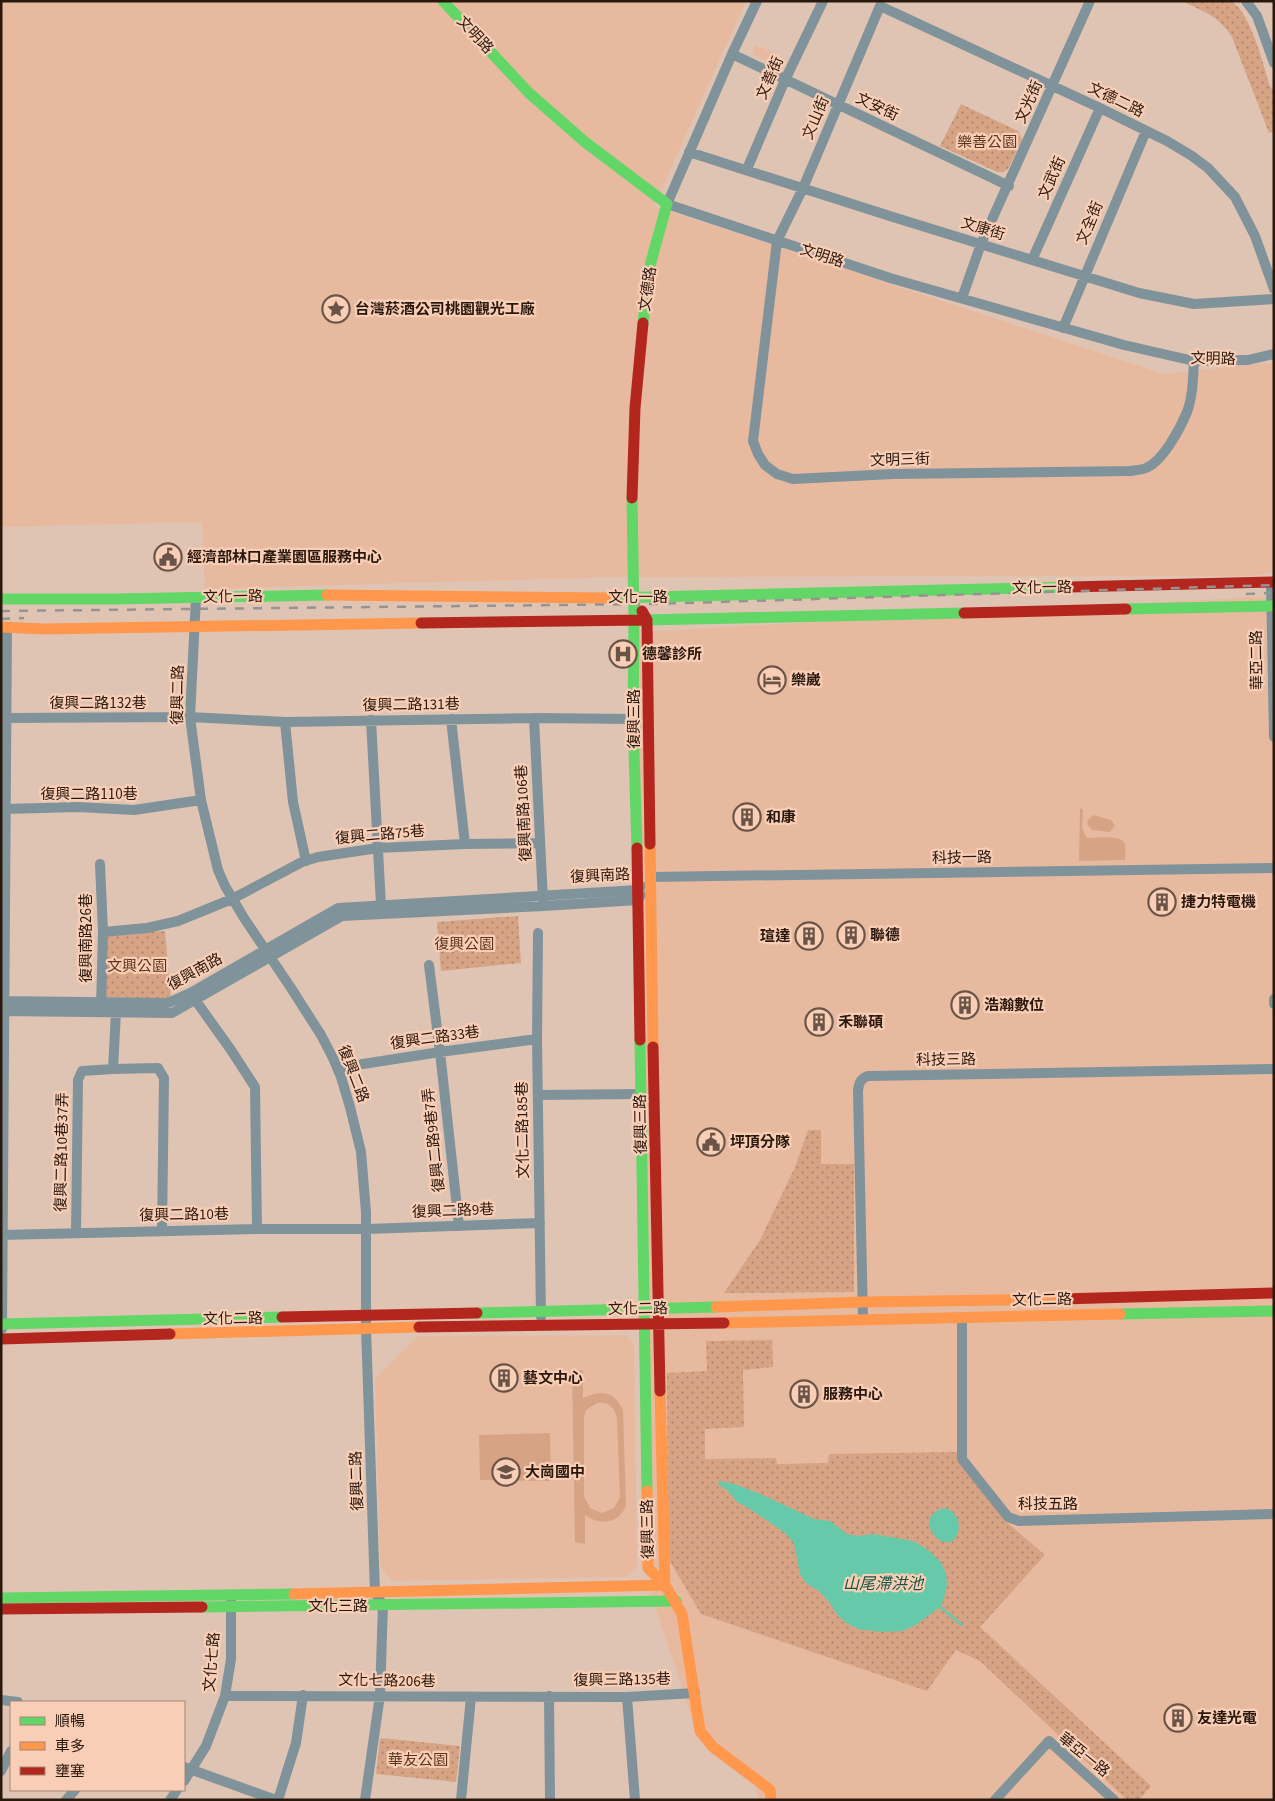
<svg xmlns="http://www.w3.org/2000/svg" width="1275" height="1801" font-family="'Source Sans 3','Noto Sans TC',sans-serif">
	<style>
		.built { fill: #e7baa0 }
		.green { fill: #d6a385; fill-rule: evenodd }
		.park { fill: url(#park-dots) }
		.water { fill: #66caaa }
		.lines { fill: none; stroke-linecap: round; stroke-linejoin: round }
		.stream { stroke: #66caaa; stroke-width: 2.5 }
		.street { stroke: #81939a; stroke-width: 10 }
		.fast { stroke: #63d668; stroke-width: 11 }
		.slow { stroke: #ff974d; stroke-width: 11 }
		.jam { stroke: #b3261e; stroke-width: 11 }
		.rail { stroke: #949493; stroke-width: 2.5; stroke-dasharray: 9 9; stroke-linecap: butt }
		.labels { text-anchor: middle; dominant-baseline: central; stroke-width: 4.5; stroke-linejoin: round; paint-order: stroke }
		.street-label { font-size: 15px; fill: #2b180d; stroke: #f8ceb6 }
		.park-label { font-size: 15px; fill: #5c351d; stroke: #f8ceb6 }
		.poi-label { font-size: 15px; font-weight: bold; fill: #2b180d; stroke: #f8ceb6; text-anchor: start }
		.water-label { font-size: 16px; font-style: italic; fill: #165242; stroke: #f8ceb6 }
	</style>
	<defs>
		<pattern id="park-dots" width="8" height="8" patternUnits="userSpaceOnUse" patternTransform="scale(1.25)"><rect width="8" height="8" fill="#d6a385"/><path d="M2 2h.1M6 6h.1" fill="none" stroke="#ae846b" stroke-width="1.8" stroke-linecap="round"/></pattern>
	</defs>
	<rect width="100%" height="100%" fill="#e0c4b3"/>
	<path class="built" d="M1,1H746L654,206L1164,374L1274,362V572L1252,576L617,577L205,589L202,522L1,527Z
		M755,45L773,52L768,62L752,54Z
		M1274,596V1800H758L756,1780L694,1724L651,1595L647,1471L638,632Z
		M626,1335L634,1345L637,1567L627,1577L392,1581L380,1567L375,1378L418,1336Z"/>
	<path class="green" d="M1080,808L1083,810L1082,828L1087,838C1096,838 1122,834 1125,844C1126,849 1125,855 1125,860L1079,861Z
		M1093,815L1111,820L1115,825L1110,832L1092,830L1088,825L1087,821Z
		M583,1370V1398C602,1390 613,1390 623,1410L626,1506C618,1524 600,1526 585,1515V1544L575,1542L572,1371ZM597,1403C609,1401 616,1408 617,1420L620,1497L614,1508L602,1513L590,1508L584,1496V1417L586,1410Z
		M550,1433L551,1481L480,1480L479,1435Z"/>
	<path class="park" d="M1182,1C1194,1 1218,0 1229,1C1249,6 1264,67 1270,86L1274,91V131L1269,133L1232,37C1218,15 1204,12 1182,1Z
		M961,104L1018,131L1022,140L1008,169L1003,172H997L940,146Z
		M518,916L521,963L441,971L437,922Z
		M165,931L171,999L104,997L106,934Z
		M808,1130H821V1164H854V1292L724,1293L760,1240L795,1167Z
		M772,1340L773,1367L743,1370L744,1427L705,1429V1459L776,1458L777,1464L828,1463L829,1454L958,1452L1003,1519L1045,1555L980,1627L1151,1786L1139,1800H1127L980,1661L956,1650L927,1691L701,1614L668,1558L667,1373L707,1371L706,1341Z
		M380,1738L460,1746L456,1782L376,1774Z"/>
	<path class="water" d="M719,1481L734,1484L758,1493L814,1519L830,1521L847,1534L858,1536L873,1534L913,1541L928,1550L940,1561L946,1573L947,1585L944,1599L940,1607L916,1625L902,1631L881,1632L858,1629L846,1623L836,1613L829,1602L819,1591L807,1584L800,1574L794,1543L785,1533L750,1509L737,1502L727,1490L718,1484Z
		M944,1508C955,1511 961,1520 958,1532C949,1562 908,1518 944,1508Z"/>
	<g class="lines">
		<path class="stream" d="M939,1606L962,1625"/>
		<path class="street" d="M757,1L732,54L667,204L890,278L1124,345L1194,361L1248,360L1274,354
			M1246,1L1257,16L1274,63
			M732,54L1009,186
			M689,152L893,217L1139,293L1194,304L1274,299
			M747,169L785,80L823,1
			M1032,260L1100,108
			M962,298L981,244L1090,1
			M1063,328L1146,131
			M1194,361C1193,378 1193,396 1187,412C1180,429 1163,461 1146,468C1141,470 1135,470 1130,471L893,474L793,479L777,474L765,465L758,454L753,441L777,241L803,188L880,6L1100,108L1167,141L1192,156L1208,168L1235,197L1255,236L1274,289
			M1271,583L1274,737
			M196,597L190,717L201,800L218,870L225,886L244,918L291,988L321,1035L333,1058L341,1077L350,1107L361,1152L366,1212V1328L375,1593L383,1605L380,1695L365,1800
			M7,718L190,717L285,722L534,718L633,719
			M534,718L543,900
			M451,719L465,844
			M371,720L381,905
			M285,722L293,802L306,861
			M6,809L78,807L134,810L201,800
			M100,864L103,932L101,1008
			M651,877L1274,868
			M103,932L147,928L178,921L232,899L302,862L318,857L378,848L465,844L540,843
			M538,933L537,1039L541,1317
			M429,965L440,1052L459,1226
			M1274,999V1004
			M1,1001L168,1003L192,992L338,908L638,890L641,886
			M196,1001L231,1050L255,1087L257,1229
			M1,1011L172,1013L342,916L544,906L638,900L641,895
			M337,1068L440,1052L537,1039
			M113,1069L158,1068L164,1078L162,1231
			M538,1095L640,1094
			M76,1233L78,1080L82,1071L113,1069L116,1012
			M1,1235L257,1229H367L540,1223
			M962,1318V1459L1008,1517L1019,1521L1274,1514
			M863,1319L858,1091C859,1083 860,1079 868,1076L1274,1069
			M2,1329L7,628
			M225,1696L627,1697L695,1693
			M549,1696L550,1800
			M627,1697L635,1800
			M1,1700L18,1702
			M184,1767L276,1800
			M1,1771L11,1751
			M184,1781L206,1746L225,1696L231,1659V1600
			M66,1800L75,1790
			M170,1800L177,1790
			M278,1800L296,1743L303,1695
			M461,1800L471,1697
			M995,1800L1049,1741L1114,1800"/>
		<path class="fast" d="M443,1L529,93L585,142L667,204L649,269L643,323
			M632,498L634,620L633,719L637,848
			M610,598L1070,587
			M1,599H116L327,595
			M1126,609L1274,606
			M644,620L964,613
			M640,1040L647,1491
			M477,1313L716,1307
			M1120,1314L1274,1311
			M1,1324L282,1317
			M1,1598L294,1594
			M202,1607L676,1601"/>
		<path class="slow" d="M327,595L610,598
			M1,627L43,629L421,623
			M650,844L653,1047
			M716,1307L862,1302L1062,1299
			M724,1323L1120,1314
			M170,1334L419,1327
			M660,1391L665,1585
			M647,1491L648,1568L665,1585L682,1614L700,1731L713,1747L770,1790L771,1800
			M294,1594L665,1585"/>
		<path class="jam" d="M632,498L635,408L643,323
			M1070,587L1274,582
			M642,611L647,620L650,844
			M964,613L1126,609
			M421,623L644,620
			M637,848L640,1040
			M653,1047L660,1391
			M1062,1299L1274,1293
			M282,1317L477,1313
			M419,1327L724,1323
			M1,1339L170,1334
			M1,1609L202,1607"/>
		<path class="rail" d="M1246,594L1274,593
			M1,611L652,604L1274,585
			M1,619L24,618"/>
	</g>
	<defs>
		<g id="sight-ring" transform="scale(1.4375)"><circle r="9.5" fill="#f8ceb6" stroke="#6a5447" stroke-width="1.5"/><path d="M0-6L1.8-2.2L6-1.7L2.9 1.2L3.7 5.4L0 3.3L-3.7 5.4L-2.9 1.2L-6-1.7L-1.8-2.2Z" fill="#6a5447"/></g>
		<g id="civic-ring" transform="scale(1.4375)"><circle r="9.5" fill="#f8ceb6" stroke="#6a5447" stroke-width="1.5"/><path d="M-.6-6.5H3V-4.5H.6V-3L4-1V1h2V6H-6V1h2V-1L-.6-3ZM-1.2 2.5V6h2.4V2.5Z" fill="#6a5447"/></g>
		<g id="hospital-ring" transform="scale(1.4375)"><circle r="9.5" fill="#f8ceb6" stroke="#6a5447" stroke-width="1.5"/><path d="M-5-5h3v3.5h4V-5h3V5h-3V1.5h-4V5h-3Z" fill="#6a5447"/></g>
		<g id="hotel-ring" transform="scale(1.4375)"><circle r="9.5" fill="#f8ceb6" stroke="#6a5447" stroke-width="1.5"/><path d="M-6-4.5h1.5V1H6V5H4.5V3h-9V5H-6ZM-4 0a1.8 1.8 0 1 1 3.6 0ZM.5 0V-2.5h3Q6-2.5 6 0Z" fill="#6a5447"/></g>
		<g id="building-ring" transform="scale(1.4375)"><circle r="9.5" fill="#f8ceb6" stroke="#6a5447" stroke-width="1.5"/><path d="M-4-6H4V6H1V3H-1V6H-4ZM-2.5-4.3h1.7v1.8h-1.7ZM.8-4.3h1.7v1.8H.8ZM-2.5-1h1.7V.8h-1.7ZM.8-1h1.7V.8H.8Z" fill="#6a5447"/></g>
		<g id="school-ring" transform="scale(1.4375)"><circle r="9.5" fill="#f8ceb6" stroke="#6a5447" stroke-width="1.5"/><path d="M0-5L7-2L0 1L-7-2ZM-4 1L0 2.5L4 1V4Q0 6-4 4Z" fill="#6a5447"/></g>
	</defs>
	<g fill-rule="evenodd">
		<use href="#sight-ring" x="336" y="309"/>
		<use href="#civic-ring" x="168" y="557"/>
		<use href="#hospital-ring" x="623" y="654"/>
		<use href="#hotel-ring" x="772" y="680"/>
		<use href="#building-ring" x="747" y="817"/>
		<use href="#building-ring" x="1162" y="902"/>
		<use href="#building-ring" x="851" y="935"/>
		<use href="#building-ring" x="809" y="936"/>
		<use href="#building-ring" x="965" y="1005"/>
		<use href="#building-ring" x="819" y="1022"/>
		<use href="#civic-ring" x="711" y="1142"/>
		<use href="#building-ring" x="504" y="1378"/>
		<use href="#building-ring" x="804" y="1394"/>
		<use href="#school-ring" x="506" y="1472"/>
		<use href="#building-ring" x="1178" y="1718"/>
	</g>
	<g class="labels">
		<g class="street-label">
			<text transform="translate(475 35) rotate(47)">文明路</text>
			<text transform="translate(770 78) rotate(-66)">文善街</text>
			<text transform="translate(1116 100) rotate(26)">文德二路</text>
			<text transform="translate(1029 102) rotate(-66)">文光街</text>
			<text transform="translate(877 107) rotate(25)">文安街</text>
			<text transform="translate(816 118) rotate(-67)">文山街</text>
			<text transform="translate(1052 178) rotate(-66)">文武街</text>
			<text transform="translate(1090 223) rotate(-67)">文全街</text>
			<text transform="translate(983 229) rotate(17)">文康街</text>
			<text transform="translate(822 256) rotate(18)">文明路</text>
			<text transform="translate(648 289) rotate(-82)">文德路</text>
			<text transform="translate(1213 359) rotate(1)">文明路</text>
			<text transform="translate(900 460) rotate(-2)">文明三街</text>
			<text transform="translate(1042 588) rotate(-1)">文化一路</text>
			<text transform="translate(233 597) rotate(-1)">文化一路</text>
			<text x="638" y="597">文化一路</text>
			<text transform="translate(1257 660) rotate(-91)">華亞二路</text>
			<text transform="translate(178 695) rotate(-89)">復興二路</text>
			<text x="98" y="703">復興二路132巷</text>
			<text transform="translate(411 705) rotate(-1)">復興二路131巷</text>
			<text transform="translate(634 719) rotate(-90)">復興三路</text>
			<text x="89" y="794">復興二路110巷</text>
			<text transform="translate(524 813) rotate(-93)">復興南路106巷</text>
			<text transform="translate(380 835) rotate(-5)">復興二路75巷</text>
			<text transform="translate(962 858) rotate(-1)">科技一路</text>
			<text transform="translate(600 876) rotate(-3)">復興南路</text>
			<text transform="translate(86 938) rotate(-90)">復興南路26巷</text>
			<text transform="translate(195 972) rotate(-29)">復興南路</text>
			<text transform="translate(435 1038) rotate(-8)">復興二路33巷</text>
			<text transform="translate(946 1060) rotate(-1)">科技三路</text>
			<text transform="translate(353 1074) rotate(69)">復興二路</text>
			<text transform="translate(641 1124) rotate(-91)">復興三路</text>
			<text transform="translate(523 1130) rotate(-91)">文化二路185巷</text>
			<text transform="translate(434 1140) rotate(-96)">復興二路9巷7弄</text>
			<text transform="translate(62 1152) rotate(-89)">復興二路10巷37弄</text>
			<text transform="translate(453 1211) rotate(-2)">復興二路9巷</text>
			<text transform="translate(184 1215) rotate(-1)">復興二路10巷</text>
			<text transform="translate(1042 1300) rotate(-1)">文化二路</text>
			<text transform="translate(638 1309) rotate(-1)">文化二路</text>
			<text transform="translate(233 1319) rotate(-1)">文化二路</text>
			<text transform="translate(357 1481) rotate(-92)">復興二路</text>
			<text x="1048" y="1504">科技五路</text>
			<text transform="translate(648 1529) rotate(-91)">復興三路</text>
			<text x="338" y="1606">文化三路</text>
			<text transform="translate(212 1662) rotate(-85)">文化七路</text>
			<text transform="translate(622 1680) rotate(-1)">復興三路135巷</text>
			<text transform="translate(387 1681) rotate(1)">文化七路206巷</text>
			<text transform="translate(1084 1755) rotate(39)">華亞一路</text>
		</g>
		<g class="park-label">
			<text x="987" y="142">樂善公園</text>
			<text x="464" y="944">復興公園</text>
			<text x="137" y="966">文興公園</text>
			<text x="418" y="1760">華友公園</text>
		</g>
		<g class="poi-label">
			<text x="355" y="309">台灣菸酒公司桃園觀光工廠</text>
			<text x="187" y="557">經濟部林口產業園區服務中心</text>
			<text x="642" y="654">德馨診所</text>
			<text x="791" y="680">樂崴</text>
			<text x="766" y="817">和康</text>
			<text x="1181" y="902">捷力特電機</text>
			<text x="870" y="935">聯德</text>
			<text x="790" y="936" text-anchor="end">瑄達</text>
			<text x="984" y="1005">浩瀚數位</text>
			<text x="838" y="1022">禾聯碩</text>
			<text x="730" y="1142">坪頂分隊</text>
			<text x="523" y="1378">藝文中心</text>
			<text x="823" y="1394">服務中心</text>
			<text x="525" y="1472">大崗國中</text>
			<text x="1197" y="1718">友達光電</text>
		</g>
		<g class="water-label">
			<text x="883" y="1584">山尾滯洪池</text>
		</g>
	</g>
	<rect width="1275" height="1801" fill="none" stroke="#2b180d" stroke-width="5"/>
	<rect x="10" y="1701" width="175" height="90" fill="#f8ceb6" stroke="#a68572"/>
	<rect x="20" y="1717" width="25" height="8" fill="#63d668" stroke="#a68572"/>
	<text x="55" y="1726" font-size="15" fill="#2b180d">順暢</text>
	<rect x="20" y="1742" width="25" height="8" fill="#ff974d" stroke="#a68572"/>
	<text x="55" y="1751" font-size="15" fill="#2b180d">車多</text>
	<rect x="20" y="1767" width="25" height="8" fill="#b3261e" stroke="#a68572"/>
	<text x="55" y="1776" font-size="15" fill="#2b180d">壅塞</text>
</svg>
